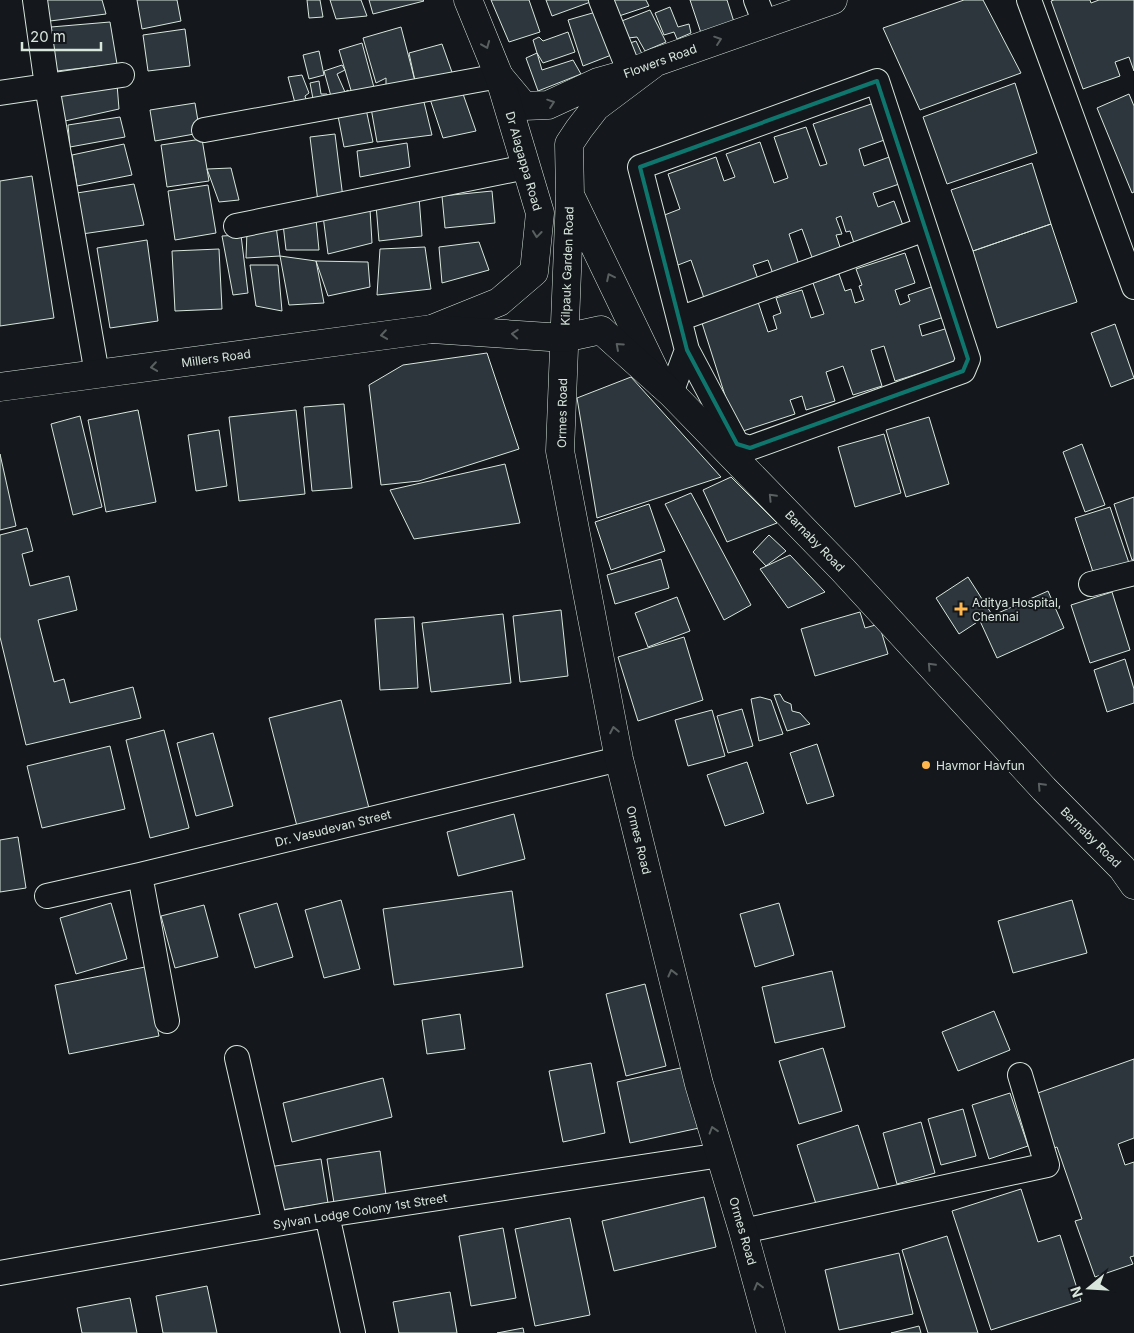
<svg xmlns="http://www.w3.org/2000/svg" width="1134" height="1333" font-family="Inter,sans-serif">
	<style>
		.building { fill: #2c363c; stroke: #d8e6dc }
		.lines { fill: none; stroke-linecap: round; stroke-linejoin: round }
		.minor-casing { stroke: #d8e6dc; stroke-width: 26 }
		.tertiary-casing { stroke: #d8e6dc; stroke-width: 29 }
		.secondary-casing { stroke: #d8e6dc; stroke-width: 29 }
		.primary-casing { stroke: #d8e6dc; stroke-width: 29 }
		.minor { stroke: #14181c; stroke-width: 24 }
		.tertiary { stroke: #14181c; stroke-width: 28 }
		.secondary { stroke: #14181c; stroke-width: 28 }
		.primary { stroke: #14181c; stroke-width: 28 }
		.oneway { stroke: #59605f }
		.marked { fill: none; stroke: #0f766e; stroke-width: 4; stroke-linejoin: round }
		.poi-dot { fill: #ffb74d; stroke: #14181c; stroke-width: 2 }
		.labels { text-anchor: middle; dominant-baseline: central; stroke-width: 4; stroke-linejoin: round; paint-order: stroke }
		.street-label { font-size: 12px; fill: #d8e6dc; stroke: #14181c }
		.poi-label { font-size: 12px; fill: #d8e6dc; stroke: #14181c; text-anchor: start }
	</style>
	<rect width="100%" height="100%" fill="#14181c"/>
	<path class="building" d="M46,0H102L106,14L50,21Z
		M137,0H177L181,21L142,29Z
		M307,0H320L323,17L309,18Z
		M330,0H361L367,16L336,19Z
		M369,0H423L424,1L373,14Z
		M491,0H529L540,32L509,42Z
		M546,0H596L552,16Z
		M605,0H646L649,6L613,18Z
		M690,0H727L734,22L701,33Z
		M964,0H983L1021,73L920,110L883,28Z
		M1054,0H1090L1091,3L1099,0H1134V71L1129,57L1115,62L1120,76L1083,89L1051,1Z
		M670,7L678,27L689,24L691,33L677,39L674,32L664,35L655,13Z
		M650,10L666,42L645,51L637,37L628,38L614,24Z
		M596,12L614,54L583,66L568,20Z
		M110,22L117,64L57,71L51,27Z
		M401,27L415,81L386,94V78L376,83L363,38Z
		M185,29L190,66L148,71L143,35Z
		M568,32L575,52L543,63L537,53L533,40L539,37L543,41Z
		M636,41L642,54L630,58L627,44Z
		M362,43L376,95L353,97L339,50Z
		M442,44L453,75L415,81L409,53Z
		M319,51L324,75L309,79L303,55Z
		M537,53L542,70L573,60L581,74L538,91L526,58Z
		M342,65L345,70L337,74L345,92L348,90L351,96L332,100L324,71Z
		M302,75L309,93L305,96L307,102L295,103L288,77Z
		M319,81L321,94H327L330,99L314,104L310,83Z
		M1015,83L1037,153L947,184L923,117Z
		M117,84L119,109L65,121L58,93Z
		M462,91L476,131L443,138L430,99Z
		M422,94L432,135L377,142L371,108Z
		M1129,94L1134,106V192L1132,193L1097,108Z
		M877,102L890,138L859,149L864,166L895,155L905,182L873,193L878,207L894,201L905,231L856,249L850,231L846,232L841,216L836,218L842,234L836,235L842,253L814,263L802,229L789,234L800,268L774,277L768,260L753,265L759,282L705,301L691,260L678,265L662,216L680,209L668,174L716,157L724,181L735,177L726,154L760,142L774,183L788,178L774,137L806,127L820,166L827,164L813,124Z
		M195,103L200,133L155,141L150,110Z
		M366,109L373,142L344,147L338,116Z
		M120,117L125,137L70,147L68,125Z
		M335,134L343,198L318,202L310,137Z
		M202,139L209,181L167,187L161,145Z
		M407,143L410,167L360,177L357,151Z
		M124,144L132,175L77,186L72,155Z
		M1032,163L1051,224L973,251L951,190Z
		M231,168L239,200L219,202L207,169Z
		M32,176L54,318L0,326V181Z
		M134,184L144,225L82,234L77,193Z
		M208,185L216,233L175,240L168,191Z
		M492,191L495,223L445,228L442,196Z
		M419,197L422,236L379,241L376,205Z
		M370,209L372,243L328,254L323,216Z
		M316,219L319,250H286L283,224Z
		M1051,224L1077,302L997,328L973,251Z
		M276,226L280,256L246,258L247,231Z
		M241,235L248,293L233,295L222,236Z
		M147,240L158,321L110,328L97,248Z
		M479,242L489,270L442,283L439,247Z
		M425,247L431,289L377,295L380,249Z
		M219,249L222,309L175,311L172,251Z
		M905,253L915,283L895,290L900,305L910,301L908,295L934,286L944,317L919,325L922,336L948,328L959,361L895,381L884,346L871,350L882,386L853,395L843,366L826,372L835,401L806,410L802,396L790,400L795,414L737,433L701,320L758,302L768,332L777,329L773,316L781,313L776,298L802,290L811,318L824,314L813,283L839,274L845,291L851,289L855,303L864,300L859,286L862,285L856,269Z
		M280,256L316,261L324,303L289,305Z
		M316,261L368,262L370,287L328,296Z
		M250,265H278L282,311L256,306Z
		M1115,324L1134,378L1111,387L1091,333Z
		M487,353L519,449L419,481L381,485L369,385L403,365Z
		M631,377L721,477L597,518L577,398Z
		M344,404L352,488L312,491L304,407Z
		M138,410L156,502L106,512L88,420Z
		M296,410L305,494L239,501L229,417Z
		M80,416L102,507L73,515L51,424Z
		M929,417L949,484L906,497L886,430Z
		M219,430L227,486L196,491L188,435Z
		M884,434L901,493L855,507L838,447Z
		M1082,444L1105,505L1085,512L1063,452Z
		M0,454L16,526L0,530Z
		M505,464L520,523L414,539L390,490Z
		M731,477L777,523L727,542L703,490Z
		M691,493L751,605L724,620L665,504Z
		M1134,497V559L1132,560L1114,504Z
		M649,504L665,551L611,570L595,522Z
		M1110,507L1130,566L1095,578L1075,518Z
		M27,528L33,551L22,554L30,586L69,576L77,610L38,620L54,682L64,679L70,703L133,687L141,718L26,745L0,637V535Z
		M769,535L786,551L766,566L753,552Z
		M790,555L825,592L788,608L760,569Z
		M661,559L669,588L615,604L607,575Z
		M968,577L991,613L959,634L936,598Z
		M1048,591L1064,628L997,658L980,621Z
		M1112,592L1130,650L1090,663L1071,605Z
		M677,597L690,631L648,647L635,613Z
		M561,610L568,676L520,682L513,616Z
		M860,612L865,628L879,624L888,654L815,676L801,629Z
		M503,614L511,683L431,692L422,623Z
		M414,617L418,688L380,690L375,619Z
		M684,637L703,700L638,721L618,657Z
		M1125,659L1134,689V703L1107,712L1094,670Z
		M780,694L784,701L791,704L792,711L800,713L810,724L787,731L774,695Z
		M760,697L771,700L783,734L759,741L751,699Z
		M341,700L370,812L298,830L269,718Z
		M742,709L753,746L728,753L717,716Z
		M712,710L725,756L688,766L675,720Z
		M164,730L189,828L150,838L126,740Z
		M213,733L233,806L196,816L177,743Z
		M817,744L834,796L807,804L790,753Z
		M110,746L125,809L42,828L27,766Z
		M747,762L764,813L725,826L707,775Z
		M514,814L525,859L458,876L447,832Z
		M18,837L26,888L0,892V840Z
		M512,891L523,967L394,985L383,909Z
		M341,900L360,969L324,978L305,910Z
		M1072,900L1087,953L1013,973L998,921Z
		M111,903L127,959L76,974L60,918Z
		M277,903L293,957L255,968L239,914Z
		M779,903L794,955L755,967L740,914Z
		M204,905L218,957L175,968L161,916Z
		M145,967L159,1036L69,1054L55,985Z
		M832,971L845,1027L775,1043L762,987Z
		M645,984L666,1066L626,1076L606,994Z
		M994,1011L1010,1050L958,1071L942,1032Z
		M460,1014L465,1049L427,1054L422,1020Z
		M823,1048L842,1111L799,1124L779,1061Z
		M1134,1059V1138L1118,1144L1125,1165L1134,1162V1256L1130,1257L1133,1264L1095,1277L1075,1221L1082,1219L1057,1147L1054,1148L1035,1094Z
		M591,1063L605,1133L563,1142L549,1071Z
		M685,1067L699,1128L630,1143L617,1082Z
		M383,1078L392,1117L292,1142L283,1103Z
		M1010,1093L1028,1146L989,1159L972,1105Z
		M963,1109L976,1156L941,1165L928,1119Z
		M921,1122L935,1173L897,1184L883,1133Z
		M858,1125L879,1190L818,1210L797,1145Z
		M380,1151L386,1195L334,1203L327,1159Z
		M321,1159L328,1203L275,1211L269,1167Z
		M1021,1189L1038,1242L1060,1235L1081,1301L991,1330L952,1211Z
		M704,1197L716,1247L614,1271L602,1221Z
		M570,1218L590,1315L535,1326L515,1229Z
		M503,1228L516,1298L471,1306L459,1236Z
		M947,1236L978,1333H928L902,1250Z
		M899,1253L913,1314L839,1330L825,1270Z
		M207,1286L217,1333H163L156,1296Z
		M450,1292L457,1333H399L393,1302Z
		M130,1298L137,1333H82L77,1308Z
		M919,1326L921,1333H891Z
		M523,1328L524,1333H497Z"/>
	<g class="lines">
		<g class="minor-casing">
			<path id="minor" d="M35,0L47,86L97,374
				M601,0L630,73
				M756,0L765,23
				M1029,0L1134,287
				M0,93L122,75
				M204,130L499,76
				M236,226L526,167
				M679,319L925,229
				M671,393L687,350L640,167L877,81L968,359L963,371L750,448L737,444L687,350
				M1091,584L1134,573
				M140,875L167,1021
				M47,896L140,875L619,759
				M237,1058L275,1224
				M327,1215L353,1333
				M743,1231L1047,1165L1020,1075
				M0,1273L327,1215L721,1155"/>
		</g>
		<g class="tertiary-casing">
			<path id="tertiary" d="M656,62L596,107L579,129L569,144L570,195L661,384
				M499,76L524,106L548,105L598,82L630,73L656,62L833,0
				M570,195L560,451L619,759L699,1084L743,1231L771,1333"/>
		</g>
		<g class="secondary-casing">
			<path id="secondary" d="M432,329L499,302L534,272L540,213L499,76L468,0"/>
		</g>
		<g class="primary-casing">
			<path id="primary" d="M0,387L432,329L564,338L601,330L671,393L843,570L1044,789L1122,868L1134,885"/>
		</g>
		<use href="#minor" class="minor"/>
		<use href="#tertiary" class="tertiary"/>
		<use href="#secondary" class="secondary"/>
		<use href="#primary" class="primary"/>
	</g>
	<defs><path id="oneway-chevron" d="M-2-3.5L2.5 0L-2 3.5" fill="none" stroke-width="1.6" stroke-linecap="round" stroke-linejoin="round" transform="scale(1.25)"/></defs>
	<g class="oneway">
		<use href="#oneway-chevron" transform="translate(718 40) rotate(-19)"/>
		<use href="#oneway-chevron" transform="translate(486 45) rotate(68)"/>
		<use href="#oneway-chevron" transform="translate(551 103) rotate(-19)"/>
		<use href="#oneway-chevron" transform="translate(537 234) rotate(96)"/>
		<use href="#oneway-chevron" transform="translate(610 277) rotate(-116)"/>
		<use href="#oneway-chevron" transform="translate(515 334) rotate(-176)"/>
		<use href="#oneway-chevron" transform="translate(384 335) rotate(172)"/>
		<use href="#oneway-chevron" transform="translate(619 346) rotate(-138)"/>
		<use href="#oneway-chevron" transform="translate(154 367) rotate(172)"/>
		<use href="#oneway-chevron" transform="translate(772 497) rotate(-134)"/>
		<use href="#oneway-chevron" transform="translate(931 666) rotate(-133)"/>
		<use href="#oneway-chevron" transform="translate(614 730) rotate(-101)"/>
		<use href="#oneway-chevron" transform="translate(1041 786) rotate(-133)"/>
		<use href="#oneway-chevron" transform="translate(672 973) rotate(-104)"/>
		<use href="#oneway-chevron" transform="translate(713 1130) rotate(-107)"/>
		<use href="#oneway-chevron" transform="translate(758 1286) rotate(-105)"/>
	</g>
	<path class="marked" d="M877,81L968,359L963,371L750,448L737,444L687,350L640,167Z"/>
	<g class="poi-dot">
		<path d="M958.5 601.5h5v5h5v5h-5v5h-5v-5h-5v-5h5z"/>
		<circle cx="926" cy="765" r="5"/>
	</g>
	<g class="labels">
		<g class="street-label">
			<text transform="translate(660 61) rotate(-20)">Flowers Road</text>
			<text transform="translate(524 161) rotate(74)">Dr Alagappa Road</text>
			<text transform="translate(567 266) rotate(-88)">Kilpauk Garden Road</text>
			<text transform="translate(216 358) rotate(-8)">Millers Road</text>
			<text transform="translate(562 413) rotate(-89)">Ormes Road</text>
			<text transform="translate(815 541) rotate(46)">Barnaby Road</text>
			<text transform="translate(333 828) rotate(-14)">Dr. Vasudevan Street</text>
			<text transform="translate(1091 837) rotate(45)">Barnaby Road</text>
			<text transform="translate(639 840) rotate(76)">Ormes Road</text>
			<text transform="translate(360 1211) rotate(-9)">Sylvan Lodge Colony 1st Street</text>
			<text transform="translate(743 1231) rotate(74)">Ormes Road</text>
		</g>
		<g class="poi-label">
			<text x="972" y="602">Aditya Hospital,<tspan x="972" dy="14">Chennai</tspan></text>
			<text x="936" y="765">Havmor Havfun</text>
		</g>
	</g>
	<g transform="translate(1089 1288) rotate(252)" stroke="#14181c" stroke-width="4" paint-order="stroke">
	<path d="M0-4L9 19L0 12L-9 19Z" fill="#d8e6dc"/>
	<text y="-8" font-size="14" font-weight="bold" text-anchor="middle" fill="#d8e6dc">N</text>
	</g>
	<path d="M22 42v8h79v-8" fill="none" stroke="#d8e6dc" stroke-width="2.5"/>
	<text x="30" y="42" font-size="15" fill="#d8e6dc" stroke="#14181c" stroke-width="4" paint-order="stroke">20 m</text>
</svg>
